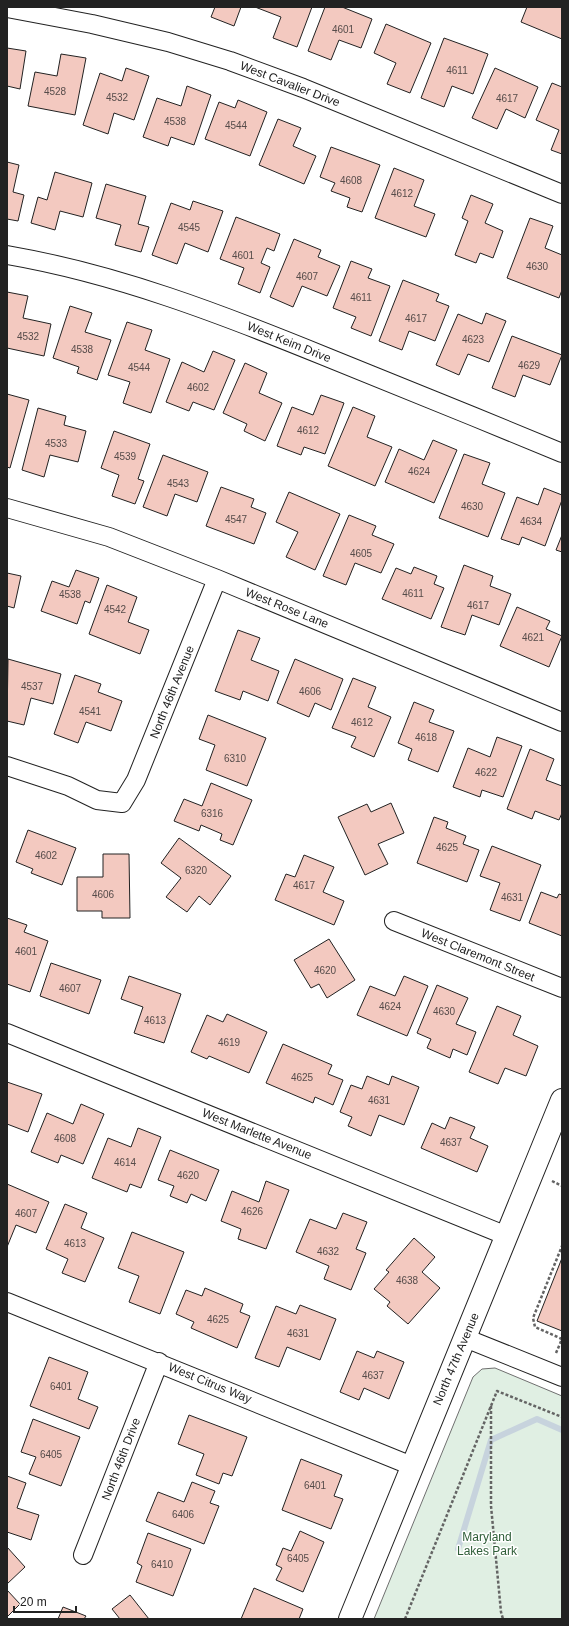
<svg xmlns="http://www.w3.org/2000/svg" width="569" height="1626" font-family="Arial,sans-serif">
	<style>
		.green { fill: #e0efe3; stroke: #6f6f6f }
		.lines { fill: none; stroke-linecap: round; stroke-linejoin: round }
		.stream { stroke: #c7d3dd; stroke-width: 6 }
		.building { fill: #f3c9c0; stroke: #222 }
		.minor-casing { stroke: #222; stroke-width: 20 }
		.tertiary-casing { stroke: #222; stroke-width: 24 }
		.path { stroke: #646464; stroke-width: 2.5; stroke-dasharray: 3 2; stroke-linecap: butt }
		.minor { stroke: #fff; stroke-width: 18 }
		.tertiary { stroke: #fff; stroke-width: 22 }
		.labels { text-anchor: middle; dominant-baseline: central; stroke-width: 3; stroke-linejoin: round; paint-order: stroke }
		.number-label { font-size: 10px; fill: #564c4a }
		.street-label { font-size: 12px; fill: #222; stroke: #fff }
		.park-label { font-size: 12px; fill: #2f5e38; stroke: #fff }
	</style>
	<rect width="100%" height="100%" fill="#fff"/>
	<path class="green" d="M495,1368L562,1396V1619H374L473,1377L482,1369Z"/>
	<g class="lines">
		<path class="stream" d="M458,1549L491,1440L537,1419L562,1430"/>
	</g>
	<path class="building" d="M215,7H241L234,26L211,17Z
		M255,7H312L297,47L273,38L281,17Z
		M325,7H342L372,19L361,48L339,40L331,60L308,51Z
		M527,7H562V39L521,22Z
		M386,24L431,43L410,93L387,84L396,63L374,53Z
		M444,38L488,54L473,94L452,86L444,107L421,98Z
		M7,48L26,51L20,89L7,86Z
		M61,54L86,58L75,115L28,106L35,72L57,76Z
		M126,68L149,76L134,120L114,113L108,134L83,125L100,73L122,81Z
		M495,68L538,87L525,118L506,109L497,129L472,118Z
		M552,83L562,87V154L551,150L559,130L536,120Z
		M187,86L211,95L194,145L171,137L168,146L143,137L157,98L181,106Z
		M238,100L267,112L250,156L205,139L219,102L235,108Z
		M278,119L301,128L293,146L316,156L304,184L259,165Z
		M331,147L380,165L362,212L347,207L350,198L331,191L335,183L320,177Z
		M7,162L19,165L13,192L24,195L18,221L7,219Z
		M394,168L424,180L414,206L435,214L426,237L375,218Z
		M55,172L92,183L83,217L60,211L55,230L31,223L38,197L47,200Z
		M106,184L146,196L138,224L149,227L141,252L115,245L121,225L96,218Z
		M471,195L493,204L485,223L503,231L493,258L480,253L476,263L455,255L468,221L462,218Z
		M193,201L223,211L208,252L185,243L177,264L152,255L171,203L190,210Z
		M236,217L280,234L274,251L267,248L261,263L270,267L260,293L238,284L244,268L220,259Z
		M530,218L553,226L545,248L562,255V290L559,298L507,278Z
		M294,239L321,250L318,257L340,266L327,296L302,286L293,307L270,297Z
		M351,261L372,269L368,278L390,286L371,336L351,328L356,317L333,308Z
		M403,280L439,294L436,301L449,306L435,341L409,331L402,350L379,341Z
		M7,292L28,296L23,318L51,324L44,356L7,348Z
		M70,306L92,313L85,332L111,340L97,380L77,373L79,367L53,358Z
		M486,313L506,321L489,362L468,354L459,375L436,365L458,314L482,324Z
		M127,322L152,330L145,350L170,359L151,413L123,403L130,382L108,375Z
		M512,336L562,355L550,385L523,375L515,397L492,388Z
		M213,351L235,360L214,410L193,402L189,411L166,402L182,362L204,372Z
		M245,363L267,373L259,393L282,403L265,441L244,431L247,424L223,413Z
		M7,394L29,400L10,468L7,467Z
		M321,395L344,403L325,454L304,447L301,455L277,446L292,407L313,415Z
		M353,407L375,416L367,437L392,447L375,486L328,466Z
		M38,408L66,416L64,425L86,431L78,462L50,455L44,477L22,470Z
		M114,431L150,444L138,479L144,481L135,504L112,496L119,475L101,468Z
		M433,440L457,450L434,503L385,482L399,449L424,460Z
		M464,454L490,463L482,484L505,493L488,537L439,518Z
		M163,455L208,472L197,502L175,494L167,516L143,507Z
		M221,487L254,499L251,507L266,513L254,544L206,526Z
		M544,488L562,495V500L545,546L522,537L519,545L501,539L517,497L538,505Z
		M289,492L340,514L315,570L286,557L298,532L276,522Z
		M349,515L376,526L372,535L394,544L381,573L355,563L346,585L323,576Z
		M562,535V552L556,550Z
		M464,565L493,576L490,586L511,594L499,625L472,615L465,635L441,627Z
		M414,567L437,576L434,584L444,588L431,619L382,599L396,568L411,574Z
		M76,570L99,578L90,603L85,601L77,624L41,611L52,581L69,587Z
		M7,573L21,576L14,608L7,606Z
		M107,585L137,597L128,622L149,630L140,654L89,634Z
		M517,607L550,621L546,629L562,636L549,667L500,646Z
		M238,630L260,638L251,660L279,671L268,701L243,691L240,700L215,691Z
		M8,659L61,674L53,704L31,698L24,725L7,721Z
		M295,659L343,679L331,710L315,703L309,717L277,703Z
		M75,675L101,684L98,692L122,701L111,731L86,722L78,743L54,734Z
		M353,678L376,687L368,707L391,717L374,757L351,747L356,737L332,728Z
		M414,702L434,710L429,722L454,731L438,772L408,760L412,749L398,743Z
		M208,715L266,738L247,786L206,770L215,745L199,739Z
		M497,737L522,746L503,797L482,790L480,797L453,787L468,748L490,757Z
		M530,749L554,759L546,780L562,786V813L559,820L535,811L532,819L507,809Z
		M211,783L252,800L233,845L220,840L222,834L201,825L199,831L174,821L184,799L202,806Z
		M391,803L404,833L378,844L388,864L365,875L338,817L367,804L371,812Z
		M434,817L448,822L446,828L466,836L463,844L479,850L467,882L417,863Z
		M28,830L76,848L62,885L31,873L33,869L16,862Z
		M179,838L231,876L210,905L199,896L187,912L166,897L181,878L161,863Z
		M492,846L541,865L520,921L490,910L500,883L480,876Z
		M103,854H129L130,918H102V911H77V877H103Z
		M304,855L334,867L323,892L344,901L334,925L275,900L286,874L295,877Z
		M541,892L557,898L559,894L562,895V936L529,923Z
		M7,918L27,925L24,932L48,941L30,992L7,984Z
		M329,939L355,980L327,998L319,984L311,988L294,960Z
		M51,963L101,980L89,1014L40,996Z
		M129,976L181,994L164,1043L134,1033L143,1007L121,999Z
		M404,976L428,986L407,1036L357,1015L370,986L395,996Z
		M437,985L468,998L456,1024L476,1032L467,1055L453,1049L450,1058L427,1048L431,1039L417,1033Z
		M497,1006L521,1016L513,1035L538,1046L526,1076L505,1068L498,1084L469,1072Z
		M227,1014L267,1032L249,1073L209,1056L207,1059L191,1052L207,1015L223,1022Z
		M283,1044L332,1065L328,1074L343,1080L333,1105L315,1097L313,1103L266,1083Z
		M367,1076L389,1085L392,1076L419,1087L404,1125L379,1115L371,1136L348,1126L352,1117L340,1112L351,1085L362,1089Z
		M7,1082L42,1094L28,1132L7,1124Z
		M81,1104L104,1114L83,1164L61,1155L58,1163L31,1152L47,1113L73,1124Z
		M450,1117L475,1127L470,1138L488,1146L477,1172L421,1148L432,1123L445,1129Z
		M138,1128L161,1137L141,1188L130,1184L127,1192L92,1178L108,1138L131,1147Z
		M170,1150L219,1170L206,1201L191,1194L187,1203L170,1196L174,1186L158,1180Z
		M266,1181L289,1190L266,1249L238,1239L241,1229L221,1221L232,1191L259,1202Z
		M7,1184L49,1202L36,1233L16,1225L7,1247Z
		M65,1204L87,1213L81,1228L104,1238L85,1282L62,1273L68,1259L46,1249Z
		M343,1213L367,1222L356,1249L366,1253L351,1290L324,1279L329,1266L296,1252L310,1219L336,1229Z
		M132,1232L184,1252L160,1314L129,1302L139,1276L118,1268Z
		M414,1238L435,1257L422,1272L440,1288L408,1324L387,1306L390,1302L374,1289L389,1272L386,1270Z
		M562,1258V1331L537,1321Z
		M205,1288L243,1304L240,1312L250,1316L237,1348L191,1328L194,1322L176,1314L186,1290L202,1296Z
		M300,1305L336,1319L320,1360L287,1347L279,1367L255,1358L276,1306L296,1314Z
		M357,1351L374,1358L377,1351L404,1362L389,1399L364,1388L359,1400L340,1392Z
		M49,1357L88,1372L78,1399L98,1407L89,1429L30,1406Z
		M189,1415L247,1437L232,1476L223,1473L219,1484L196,1475L204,1454L178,1444Z
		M33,1419L80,1437L61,1486L29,1474L36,1457L21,1452Z
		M301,1459L342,1475L334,1496L343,1499L331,1529L282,1510Z
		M7,1476L26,1483L17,1508L39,1515L31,1540L7,1532Z
		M192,1482L215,1491L210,1503L219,1506L204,1544L146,1521L158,1492L184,1502Z
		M300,1531L324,1542L303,1592L276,1580L282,1568L276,1565L283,1548L291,1551Z
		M148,1533L191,1549L173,1596L136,1582L142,1566L137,1563Z
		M7,1547L25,1567L7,1584Z
		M254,1588L303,1609L299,1619H241Z
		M7,1590L20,1604L7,1617Z
		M130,1595L149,1619H120L112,1609Z
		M63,1607L86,1616L84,1619H58Z"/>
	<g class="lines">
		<g class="minor-casing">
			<path id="minor" d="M7,8L92,24L168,42L230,61L303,88L562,194
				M7,255C117,274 221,314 324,356C403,388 483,420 562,453
				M7,508L109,537L217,579L562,722
				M7,766L68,786L97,800L122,803L136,780L217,579
				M394,921L562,988
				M7,1033L507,1236
				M7,1302L412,1466
				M465,1338L562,1377
				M83,1555L159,1362"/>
		</g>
		<g class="tertiary-casing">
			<path id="tertiary" d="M350,1619L562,1100"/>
		</g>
		<path class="path" d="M552,1181L562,1186
			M562,1339L535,1327L533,1318L562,1246
			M556,1353L562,1339
			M491,1406V1506L501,1612L503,1619
			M405,1619L497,1391L562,1417"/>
		<use href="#minor" class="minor"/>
		<use href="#tertiary" class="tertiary"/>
	</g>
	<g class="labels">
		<g class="number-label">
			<text x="343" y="29">4601</text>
			<text x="457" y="70">4611</text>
			<text x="55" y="91">4528</text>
			<text x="117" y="97">4532</text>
			<text x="507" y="98">4617</text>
			<text x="175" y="121">4538</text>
			<text x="236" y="125">4544</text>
			<text x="351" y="180">4608</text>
			<text x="402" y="193">4612</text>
			<text x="189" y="227">4545</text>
			<text x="243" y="255">4601</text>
			<text x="537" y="266">4630</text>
			<text x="307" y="276">4607</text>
			<text x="361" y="297">4611</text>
			<text x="416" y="318">4617</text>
			<text x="28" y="336">4532</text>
			<text x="473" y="339">4623</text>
			<text x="82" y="349">4538</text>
			<text x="529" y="365">4629</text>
			<text x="139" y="367">4544</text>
			<text x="198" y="387">4602</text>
			<text x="308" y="430">4612</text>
			<text x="56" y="443">4533</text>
			<text x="125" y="456">4539</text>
			<text x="419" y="471">4624</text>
			<text x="178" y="483">4543</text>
			<text x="472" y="506">4630</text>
			<text x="236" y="519">4547</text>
			<text x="531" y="521">4634</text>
			<text x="361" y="553">4605</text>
			<text x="413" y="593">4611</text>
			<text x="70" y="594">4538</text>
			<text x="478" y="605">4617</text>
			<text x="115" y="609">4542</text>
			<text x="533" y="637">4621</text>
			<text x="32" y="686">4537</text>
			<text x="310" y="691">4606</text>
			<text x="90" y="711">4541</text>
			<text x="362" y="722">4612</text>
			<text x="426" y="737">4618</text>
			<text x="235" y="758">6310</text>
			<text x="486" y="772">4622</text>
			<text x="212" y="813">6316</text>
			<text x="447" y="847">4625</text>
			<text x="46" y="855">4602</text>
			<text x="196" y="870">6320</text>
			<text x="304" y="885">4617</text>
			<text x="103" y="894">4606</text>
			<text x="512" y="897">4631</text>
			<text x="26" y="951">4601</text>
			<text x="325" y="970">4620</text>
			<text x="70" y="988">4607</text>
			<text x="390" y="1006">4624</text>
			<text x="444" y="1011">4630</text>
			<text x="155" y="1020">4613</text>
			<text x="229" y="1042">4619</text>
			<text x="302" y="1077">4625</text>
			<text x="379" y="1100">4631</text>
			<text x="65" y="1138">4608</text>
			<text x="451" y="1142">4637</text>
			<text x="125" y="1162">4614</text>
			<text x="188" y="1175">4620</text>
			<text x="252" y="1211">4626</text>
			<text x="26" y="1213">4607</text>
			<text x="75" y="1243">4613</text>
			<text x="328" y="1251">4632</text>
			<text x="407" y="1280">4638</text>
			<text x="218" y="1319">4625</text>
			<text x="298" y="1333">4631</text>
			<text x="373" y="1375">4637</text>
			<text x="61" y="1386">6401</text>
			<text x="51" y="1454">6405</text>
			<text x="315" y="1485">6401</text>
			<text x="183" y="1514">6406</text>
			<text x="298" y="1558">6405</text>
			<text x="162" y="1564">6410</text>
		</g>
		<g class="street-label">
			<text transform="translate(290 84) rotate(21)">West Cavalier Drive</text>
			<text transform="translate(289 342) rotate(22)">West Keim Drive</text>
			<text transform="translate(287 608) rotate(22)">West Rose Lane</text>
			<text transform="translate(172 692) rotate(-68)">North 46th Avenue</text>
			<text transform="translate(478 955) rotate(22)">West Claremont Street</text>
			<text transform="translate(257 1134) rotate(22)">West Marlette Avenue</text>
			<text transform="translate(456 1359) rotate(-67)">North 47th Avenue</text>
			<text transform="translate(210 1383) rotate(22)">West Citrus Way</text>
			<text transform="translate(121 1459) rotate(-69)">North 46th Drive</text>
		</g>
		<g class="park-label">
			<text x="487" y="1537">Maryland<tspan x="487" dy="14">Lakes Park</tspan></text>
		</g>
	</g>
	<rect width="569" height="1626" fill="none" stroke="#222222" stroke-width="16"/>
	<path d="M14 1606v6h62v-6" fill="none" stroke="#222222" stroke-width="2"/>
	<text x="20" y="1606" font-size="12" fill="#222222" stroke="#ffffff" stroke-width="3" paint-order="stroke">20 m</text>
</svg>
